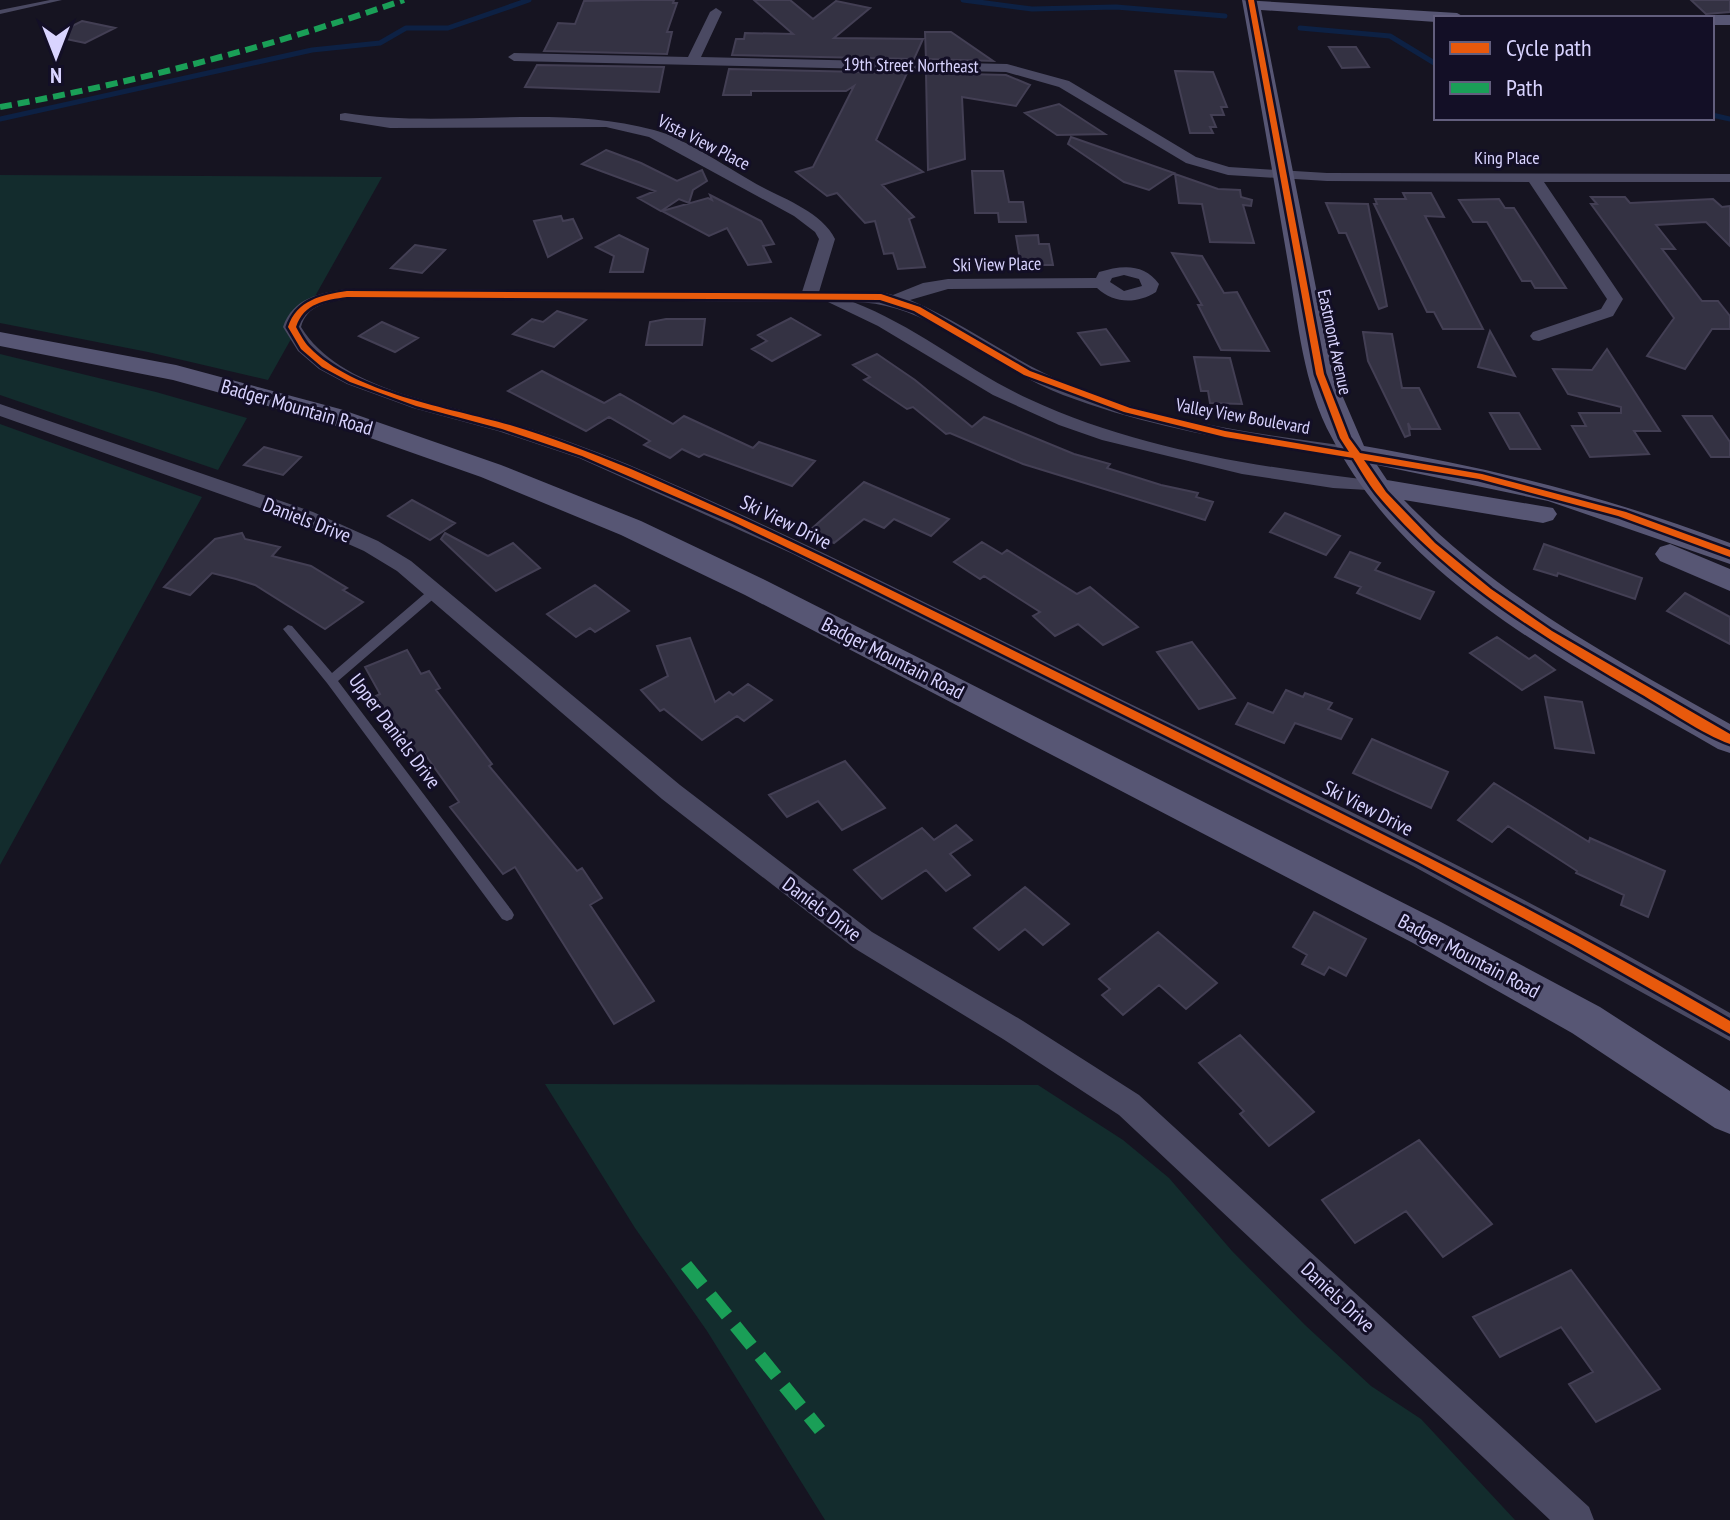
<svg xmlns="http://www.w3.org/2000/svg" width="1730" height="1520" font-family="'PT Sans Narrow',sans-serif">
	<style>
		.green { fill: #132c2d }
		.lines { fill: none; stroke-linecap: round; stroke-linejoin: round }
		.stream { stroke: #0d2144; stroke-width: 5 }
		.building { fill: #343243; stroke: #433f54; stroke-width: 2 }
		.lane { fill: #4a4962; fill-rule: evenodd }
		.street { fill: #4a4962; fill-rule: evenodd }
		.secondary { fill: #575674; fill-rule: evenodd }
		.quiet-far1 { stroke: #1a9f57; stroke-width: 6; stroke-dasharray: 12 6; stroke-linecap: butt }
		.quiet { stroke: #1a9f57; stroke-width: 13; stroke-dasharray: 26 13; stroke-linecap: butt }
		.cycleway-casing { stroke: #130f26; stroke-width: 5 }
		.cycleway { fill: #e8590c; fill-rule: evenodd }
		.labels { text-anchor: middle; dominant-baseline: central; stroke-width: 6; stroke-linejoin: round; paint-order: stroke }
		.far-street-label { font-size: 18px; fill: #d9d4ff; stroke: #130f26 }
		.street-label { font-size: 20px; fill: #d9d4ff; stroke: #130f26 }
	</style>
	<rect width="100%" height="100%" fill="#161421"/>
	<path class="green" d="M0,175L382,177L268,380L148,352L0,323Z
		M0,354L156,392L247,418L218,470L0,395Z
		M0,424L202,497L0,865Z
		M545,1084L1038,1085L1123,1140L1169,1178L1232,1251L1305,1325L1371,1386L1421,1419L1515,1520H825L707,1331L635,1228Z"/>
	<g class="lines">
		<path class="stream" d="M963,0L1032,9L1116,7L1225,16
			M1300,28L1390,36L1436,64
			M1712,115L1730,119
			M0,119L312,50L380,43L406,28H448L529,0"/>
	</g>
	<path class="building" d="M644,0H674L673,3H677L667,32H672L667,54L544,51L558,23L575,24L584,1Z
		M754,0H790L813,19L836,1L870,8L834,38L923,39L914,59L732,55L736,39H744L745,33L793,34Z
		M1691,0H1730V12L1706,14Z
		M82,21L115,28L85,43L52,36Z
		M925,32H951L993,61L926,59Z
		M1329,47H1356L1369,67L1342,68Z
		M537,65L664,67L659,92L525,87Z
		M729,69L907,73L876,140L923,172L882,185L914,217L909,219L925,267L898,269L893,253L884,254L875,221L865,223L837,193L827,196L796,172L813,167L854,86L846,91H751V95H723Z
		M1175,71L1213,72L1227,107H1221L1224,115H1211L1216,127H1210L1213,133H1190Z
		M926,73L1006,75L1030,85L1016,106L962,97L965,159L928,170Z
		M1059,104L1105,134L1057,135L1025,113Z
		M1071,137L1174,173L1149,190L1124,182L1068,144Z
		M606,150L641,163L677,181L702,170L707,181L693,190L689,203L679,199L661,211L638,198L655,191L582,164Z
		M972,171H1003L1009,202H1023L1026,222H999L998,213H975Z
		M1175,174L1218,189L1240,190L1241,197L1252,200L1251,206L1243,205L1254,243L1210,242L1202,204L1179,203Z
		M1403,193H1431L1444,217L1425,216L1483,329H1443L1434,312H1427L1374,204H1377L1375,199H1406Z
		M710,195L761,221L774,244L763,246L771,262L748,265L727,228L709,236L662,211L708,198L712,200Z
		M1591,197H1625L1630,203L1713,199L1722,207L1730,206V246L1706,222L1656,225L1675,249H1662L1702,301H1718L1730,316V329H1712L1685,369L1647,356L1674,318L1591,204H1597Z
		M1499,199L1505,208H1514L1566,288H1535L1531,281H1522L1487,222H1473L1459,200Z
		M1326,203L1368,204L1387,306L1379,309L1346,233H1339Z
		M561,216L563,221L573,219L582,238L548,257L534,221Z
		M619,235L648,249L643,272H610L614,256L596,247Z
		M1038,235L1039,244H1049L1053,265H1021L1016,236Z
		M415,245L445,250L422,273L391,268Z
		M1172,253L1202,256L1224,293L1237,292L1269,351L1221,350L1198,305H1202Z
		M557,311L586,320L554,347L513,334L532,319L543,322Z
		M791,318L820,335L772,361L752,349L767,341L758,335Z
		M666,319H705L702,345H646L650,322Z
		M382,322L418,338L395,352L359,336Z
		M1106,329L1129,361L1101,365L1078,333Z
		M1490,331L1515,376L1478,367Z
		M1363,332L1392,334L1402,388H1419L1440,429H1411L1408,423L1410,435L1405,437L1368,361Z
		M1607,349L1660,431H1634L1649,454L1590,457L1572,426H1586L1579,413H1621V407L1568,394L1553,369L1592,370Z
		M877,354L915,380L972,427L984,417L1074,454L1110,464L1107,468L1161,485L1198,493L1196,497L1213,502L1205,520L1023,464L950,433L946,434L913,407L907,409L864,380L870,377L853,365Z
		M1194,357L1230,358L1242,404L1210,403L1208,391H1201Z
		M542,371L604,403L620,394L673,424L684,416L753,448L759,442L815,461L792,486L704,454L699,457L682,449L670,458L644,445L650,441L609,417L586,431L508,391Z
		M1490,413H1519L1540,449H1510Z
		M1683,416H1712L1730,442V457H1711Z
		M264,447L301,457L283,475L244,465Z
		M864,482L949,519L931,536L894,519L884,528L864,519L834,543L809,531Z
		M412,500L455,523L430,540L388,516Z
		M1285,513L1319,527L1340,536L1326,555L1270,532Z
		M242,533L245,539L280,547L272,556L311,566L347,588L343,590L363,602L325,629L255,585L236,579L212,573L190,595L164,587L215,539Z
		M445,533L488,556L513,543L540,568L496,591L441,539Z
		M982,542L1002,554L1007,550L1077,594L1090,587L1138,627L1103,645L1078,624L1055,636L1033,616L1040,612L984,576L980,579L954,562Z
		M1544,544L1642,578L1635,599L1558,573L1557,576L1534,569Z
		M1350,552L1380,563L1375,570L1434,592L1420,619L1357,593L1361,587L1335,577Z
		M595,585L629,611L595,632L590,628L576,637L547,614Z
		M1685,593L1730,617V644L1667,611Z
		M1497,637L1529,659L1535,655L1555,670L1522,690L1470,653Z
		M690,638L715,702L729,692L733,695L748,684L772,700L744,721L737,716L702,740L664,709L660,711L641,690L668,676L657,646Z
		M1192,642L1235,698L1199,709L1157,652Z
		M407,650L421,674L429,671L440,688L436,690L492,764L489,766L577,871L582,868L602,898L590,905L654,1001L614,1024L515,867L503,874L450,807L459,802L424,753L417,756L387,715L376,696L380,694L365,667Z
		M1286,690L1303,697L1305,693L1332,703L1328,709L1352,719L1341,739L1295,723L1284,743L1236,724L1248,703L1273,713Z
		M1545,697L1582,702L1594,753L1555,748Z
		M1372,739L1448,772L1431,808L1353,773Z
		M845,761L885,808L842,830L818,801L787,817L769,795Z
		M1494,783L1589,842L1590,838L1665,871L1648,917L1621,905L1624,895L1576,873L1577,871L1508,826L1492,842L1458,820Z
		M956,825L972,840L950,854L970,875L946,891L926,870L882,899L854,870L922,828L934,840Z
		M1025,887L1069,924L1043,945L1025,929L999,950L974,928Z
		M1314,912L1366,939L1346,976L1329,967L1324,975L1302,964L1307,955L1293,947Z
		M1158,932L1217,983L1186,1009L1159,985L1123,1015L1102,995L1110,989L1099,979Z
		M1240,1035L1314,1112L1269,1146L1240,1114L1244,1111L1199,1063Z
		M1419,1140L1492,1224L1443,1257L1406,1211L1355,1243L1322,1200Z
		M1571,1270L1660,1389L1596,1422L1569,1384L1593,1372L1561,1327L1500,1357L1473,1317Z"/>
	<g class="lines">
		<path class="lane" d="M50,0H62L0,14V10Z
			M434,588L439,592L438,595L338,681L512,911L514,915L512,919L507,921L502,919L327,683L283,629L288,625L292,626L332,673L430,589Z"/>
		<path class="street" d="M716,8L722,12L701,57L1007,64L1069,81L1196,157L1229,167L1327,173L1730,174V182H1544L1623,299L1613,316L1539,341L1533,340L1530,336L1533,332L1601,309L1607,299L1529,182L1327,181L1228,175L1186,163L1059,87L1006,72L514,61L508,57L514,53L688,57L710,12Z
			M345,113C447,129 554,103 654,130C683,137 734,172 762,187C787,200 822,213 835,239L819,292H881L893,295L923,283L948,279L1096,278L1099,272C1122,265 1144,263 1159,284L1156,292C1137,304 1114,304 1097,288L948,289L910,300C967,324 1015,363 1073,386C1162,422 1259,434 1354,447L1364,453L1361,457L1354,459C1255,445 1156,430 1063,395C992,368 930,302 853,302C916,326 968,371 1029,399C1139,450 1259,467 1378,481L1385,483L1388,487L1385,491L1333,488L1242,474L1102,440L1059,425L993,395L878,326L828,302L347,299C327,302 307,305 301,327C340,391 447,404 514,424C552,435 590,449 627,464C794,535 955,618 1118,698C1325,798 1531,898 1730,1013V1041L1413,866L793,554L579,458L498,431L413,408L347,384L319,369L298,351L283,327C293,298 319,293 347,289L802,292L819,239L815,232L794,216L649,137L606,127L390,128L340,120V114ZM1124,275L1139,279L1142,286L1124,291L1110,282L1112,278Z
			M0,404L313,512L378,541L411,561L680,785L872,932L1023,1021L1139,1095L1589,1507L1594,1520H1550L1119,1115L1003,1039L854,948L662,799L397,571L364,551L299,522L0,416Z"/>
		<path class="secondary" d="M1242,0L1457,13L1466,18H1436V22L1261,10L1333,374L1364,446C1495,469 1605,496 1730,543V564L1548,501L1377,465L1387,480L1553,508L1557,514L1553,520L1543,523L1404,500C1497,597 1614,659 1730,724V753L1718,749C1578,668 1410,587 1332,438C1303,385 1298,321 1288,263C1273,175 1258,88 1242,0Z
			M1712,15H1730V25H1712V18H1705Z
			M0,332L176,365L340,409L501,465L641,521L767,581L1439,921L1600,1007L1730,1091V1134L1715,1128L1572,1033L1413,943L745,595L621,535L481,477L322,421L173,380L0,346Z
			M1670,544L1730,569V591L1660,561L1655,554L1660,547Z"/>
		<path class="quiet-far1" d="M0,107C138,82 272,46 404,0"/>
		<path class="quiet" d="M686,1265L820,1430"/>
		<g class="cycleway-casing">
			<path id="cycleway" d="M1248,0H1254L1324,374L1349,438L1360,453L1482,474L1626,512L1730,550V557L1618,516L1479,479L1364,460L1386,492L1435,543L1491,589L1552,631L1730,734V744C1702,734 1667,709 1639,693C1546,639 1452,582 1381,499C1370,487 1362,472 1353,458L1225,437L1124,412L1024,375L914,311L880,300L347,297C325,300 304,303 296,327C300,334 304,342 309,347C353,393 450,408 510,425C551,437 591,453 631,469C793,539 951,620 1109,698C1319,802 1528,903 1730,1021V1034L1573,945L1418,862L858,582L734,522L582,456L502,429L416,406L350,382L322,367L301,349L288,327C297,300 321,295 347,291L881,294L920,307L1030,371L1130,408L1225,431L1349,452L1340,438L1316,374Z"/>
		</g>
		<use href="#cycleway" class="cycleway"/>
	</g>
	<g class="labels">
		<g class="far-street-label">
			<text transform="translate(911 65) rotate(1)">19th Street Northeast</text>
			<text transform="translate(704 142) rotate(27)">Vista View Place</text>
			<text x="1507" y="157">King Place</text>
			<text transform="translate(997 264) rotate(-1)">Ski View Place</text>
			<text transform="translate(1335 342) rotate(78)">Eastmont Avenue</text>
			<text transform="translate(1243 416) rotate(10)">Valley View Boulevard</text>
		</g>
		<g class="street-label">
			<text transform="translate(297 407) rotate(16)">Badger Mountain Road</text>
			<text transform="translate(307 520) rotate(21)">Daniels Drive</text>
			<text transform="translate(786 522) rotate(26)">Ski View Drive</text>
			<text transform="translate(893 658) rotate(27)">Badger Mountain Road</text>
			<text transform="translate(395 731) rotate(53)">Upper Daniels Drive</text>
			<text transform="translate(1368 808) rotate(27)">Ski View Drive</text>
			<text transform="translate(822 909) rotate(37)">Daniels Drive</text>
			<text transform="translate(1469 956) rotate(28)">Badger Mountain Road</text>
			<text transform="translate(1338 1297) rotate(43)">Daniels Drive</text>
		</g>
	</g>
	<rect x="1434" y="16" width="280" height="104" fill="#130f26" stroke="#625e7d" stroke-width="2"/>
	<rect x="1450" y="42" width="40" height="12" fill="#e8590c" stroke="#625e7d" stroke-width="2"/>
	<text x="1506" y="56" font-size="24" fill="#d9d4ff">Cycle path</text>
	<rect x="1450" y="82" width="40" height="12" fill="#1a9f57" stroke="#625e7d" stroke-width="2"/>
	<text x="1506" y="96" font-size="24" fill="#d9d4ff">Path</text>
	<g transform="translate(56 56) rotate(180)" stroke="#130f26" stroke-width="6" paint-order="stroke">
	<path d="M0-6L14 30L0 20L-14 30Z" fill="#d9d4ff"/>
	<text y="-12" font-size="22" font-weight="bold" text-anchor="middle" fill="#d9d4ff">N</text>
	</g>
</svg>
